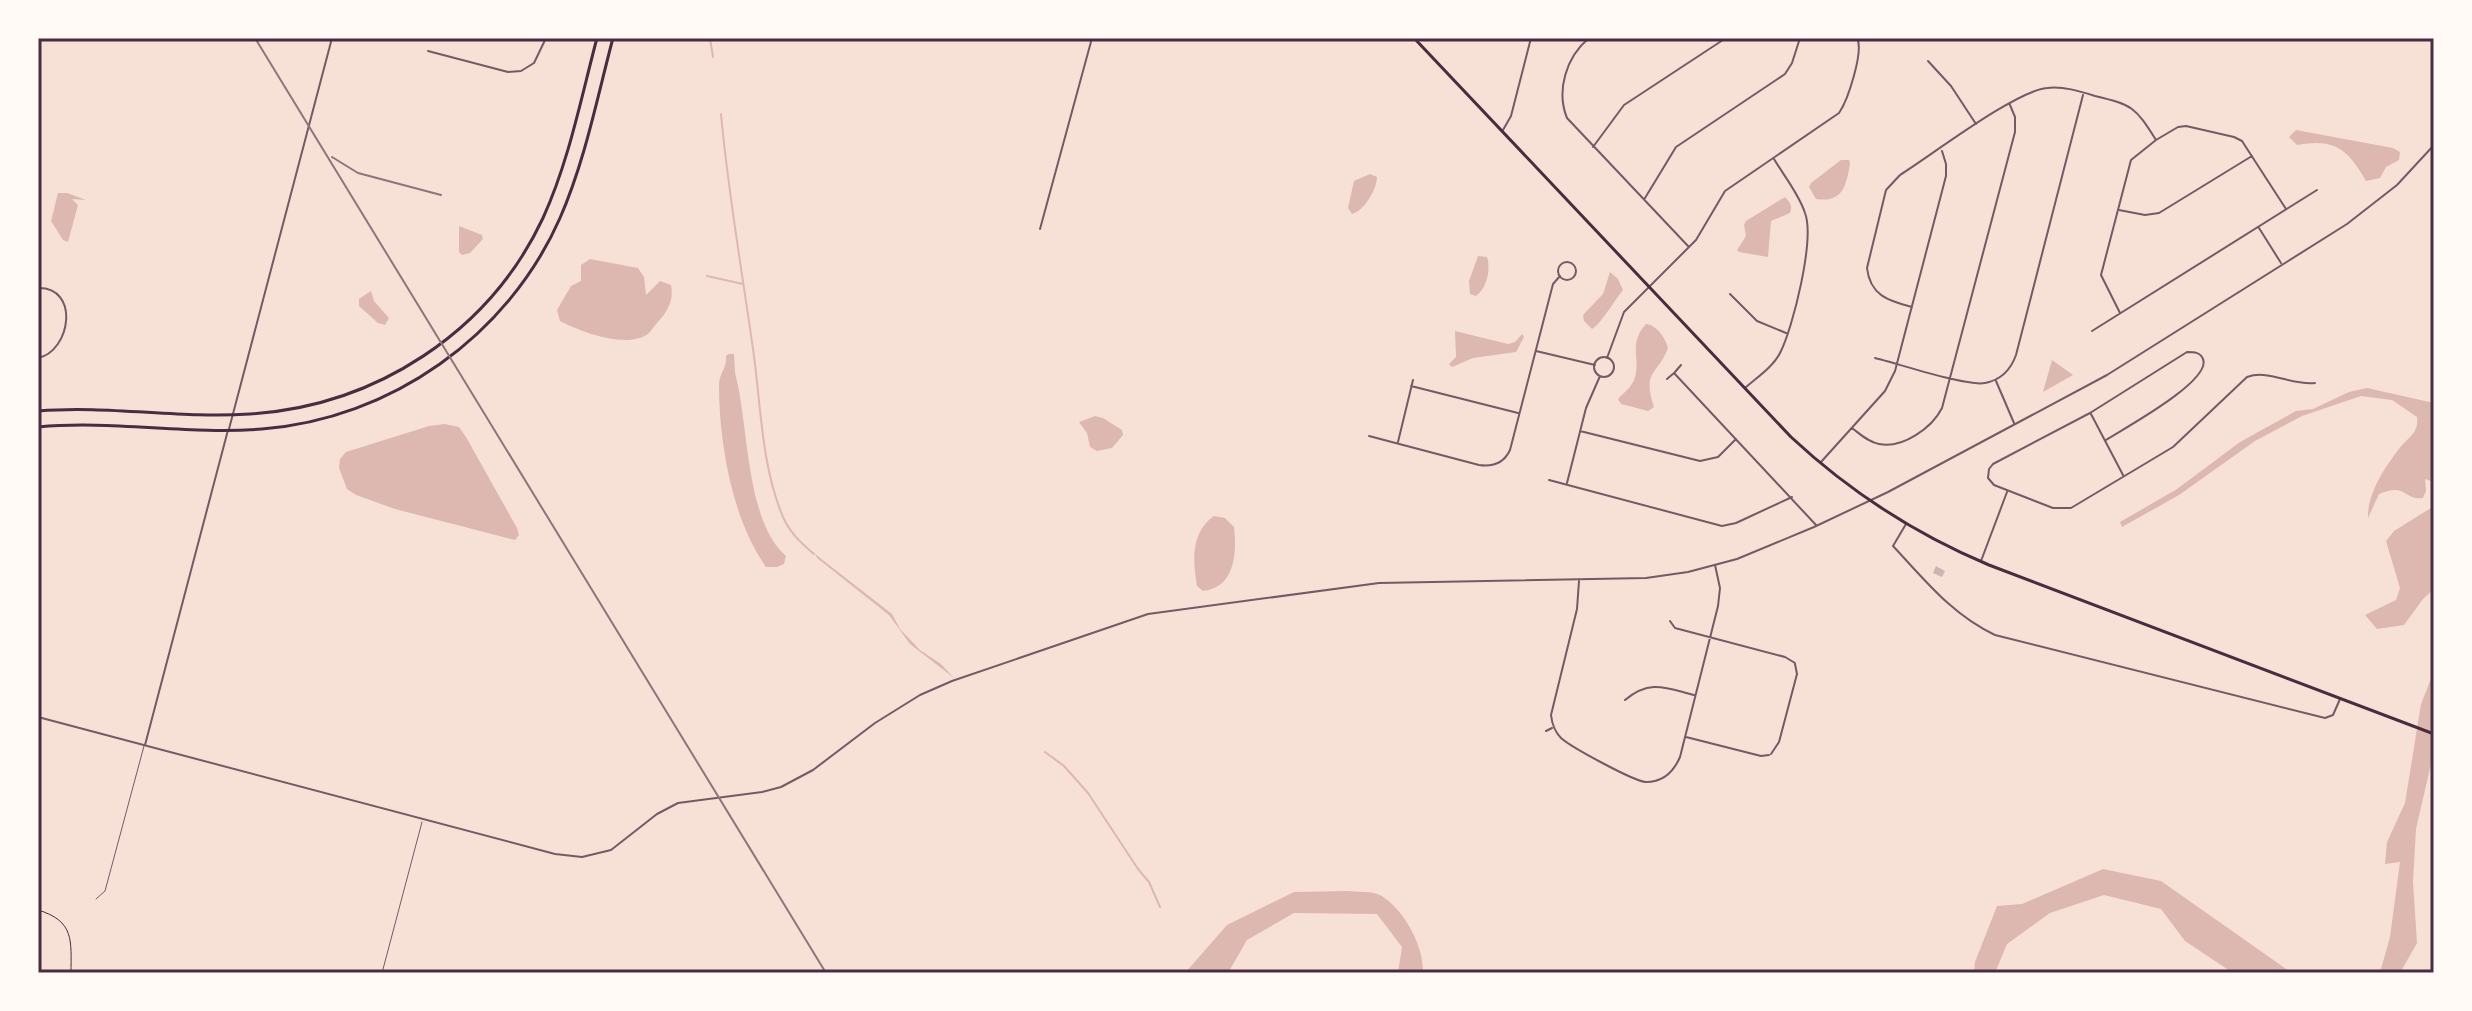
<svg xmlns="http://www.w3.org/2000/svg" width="2472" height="1011" font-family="'Varela Round',sans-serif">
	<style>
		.water { fill: #dcb8b0 }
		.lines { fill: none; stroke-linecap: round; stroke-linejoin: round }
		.stream { stroke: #dcb8b0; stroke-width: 2 }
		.building { fill: #ccb4b1 }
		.path { stroke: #4a2c40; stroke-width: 1 }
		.service { stroke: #755966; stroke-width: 1 }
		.minor { stroke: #755966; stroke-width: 2 }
		.tertiary { stroke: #755966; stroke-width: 2 }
		.primary { stroke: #4a2c40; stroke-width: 3 }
		.rail { stroke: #8f747c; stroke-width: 2 }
		.neatline { fill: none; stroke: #4a2c40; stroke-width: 3 }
	</style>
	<rect width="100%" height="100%" fill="#f7e1d7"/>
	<path class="water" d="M2296,130L2393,148L2400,152L2399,160L2386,167L2380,178L2366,181C2348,149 2334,138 2297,145L2289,137Z
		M1841,160H1849L1850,164C1846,186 1843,203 1816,199L1809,187L1811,183Z
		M1370,174L1377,177C1377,189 1364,211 1352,214L1348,208L1354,181Z
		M58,193H67L86,200L72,199L78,205L68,242L63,240L51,221Z
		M1785,197C1790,202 1793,206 1790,213L1771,221L1768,257L1739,252L1737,250L1746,236L1744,225L1746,221Z
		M459,226L482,235L483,239L470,253L462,255L459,252Z
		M1478,256L1487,257C1491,269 1487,288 1476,296L1470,294L1469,281Z
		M590,259L638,268L644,277L646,295L660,281L671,285C674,301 668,311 657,323C656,324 650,332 649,333C629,350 581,332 560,321L557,310L571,286L581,281V265Z
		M1610,272L1618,279L1623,290C1615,300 1600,325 1592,329L1584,321L1583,315L1603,294Z
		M371,291L374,301L389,318L385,325L378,323L359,306V299Z
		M1646,324C1657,325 1666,339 1668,348C1657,377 1642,369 1654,407L1648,411L1621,404L1618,399C1623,393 1631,388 1634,380C1642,359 1627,345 1646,324Z
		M1455,331L1508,344L1515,342L1522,334L1524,337L1516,352L1473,358L1452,367L1449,364L1456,357Z
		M729,354H734L735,373C749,423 745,521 786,556L784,564L777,567H766C732,519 719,443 719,385C719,373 727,369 726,356Z
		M2052,360L2073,375L2043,392Z
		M2367,388L2434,403V482L2425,479L2426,491L2423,498C2404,501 2407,482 2379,494L2368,518C2367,494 2385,467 2399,449C2408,437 2419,434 2417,417L2392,400L2361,396L2302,416L2255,441L2179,495L2122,527L2120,522L2177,489L2240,442L2296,411L2313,409L2349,392Z
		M1095,416L1103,418L1122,430L1123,435L1112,448L1097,451L1090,447L1087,433L1079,422Z
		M445,424L459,427L466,437L517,528L519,535L515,540L395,509L356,495L347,489L339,468L340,459L346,452L429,426Z
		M2434,506V589L2423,599L2404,625L2377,629L2365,615L2396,600L2400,588L2386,541L2394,531Z
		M1214,516L1225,518L1234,527C1237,553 1235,588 1203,591L1197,586C1193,562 1190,533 1214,516Z
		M815,554L892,614L900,629L920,650L941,664L954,678L910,644L889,615L817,558Z
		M2434,671V751L2416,829L2413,882L2417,943L2400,973H2369L2381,969L2390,937L2400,862L2385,864L2387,842L2405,803L2421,704Z
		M2103,869L2161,881L2292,973H2233L2185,941L2161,909L2104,895L2050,913L2007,944L1995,973H1974L1975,962L1997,906L2022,904Z
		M1348,891C1357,892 1372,891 1380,895C1404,909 1424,946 1423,973H1398L1402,947L1377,914L1294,913L1247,940L1228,973H1185L1227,925L1294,892Z"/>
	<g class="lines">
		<path class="stream" d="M710,38L713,57
			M721,114C728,192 742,271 753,349C761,404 761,465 783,517C790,533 801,543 814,554
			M707,276L743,284
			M1045,752L1064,766L1088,793L1138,869L1149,882L1160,907"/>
	</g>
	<path class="building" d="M1936,566L1945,571L1942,577L1933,573Z"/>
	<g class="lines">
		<path class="path" d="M38,910C75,921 71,941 71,973"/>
		<path class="service" d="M96,899L105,891L144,746
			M382,973L422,822"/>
		<path class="minor" d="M1589,38C1566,57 1556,91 1567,118L1688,246
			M428,51L508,72L521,71L534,63L546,38
			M1928,61L1951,86L1976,124
			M1503,130L1511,116L1531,38
			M1593,147L1624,105L1726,38
			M1645,198L1676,147L1785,74L1792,63L1800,38
			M2119,210L2145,215L2159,213L2252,156
			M2259,228L2281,263
			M1040,229L1092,38
			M1558 271a9 9 0 1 1 18 0a9 9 0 1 1-18 0Z
			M38,288C80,287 71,351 38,358
			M1730,294L1757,321L1786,333
			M1912,307C1888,301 1870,295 1867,268L1886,190L1900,175C1932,155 2015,91 2047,88C2063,86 2079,91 2095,96C2133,105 2135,107 2156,140
			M2120,313L2101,275L2131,160L2156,140L2178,127L2186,126L2234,137L2242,141L2286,209
			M2092,331L2317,190
			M1536,351L1595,365
			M1594 367a10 10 0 1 1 20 0a10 10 0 1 1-20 0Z
			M1607,358L1624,312L1696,240L1725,191L1839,113C1848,100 1864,51 1857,38
			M1875,358C1896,363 1968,387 1985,383C2001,380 2011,369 2016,355L2083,95
			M1675,372L1681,365
			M1667,379L1674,373L1816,525
			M1996,381L2014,423
			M1411,386L1518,413
			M1745,388C1756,378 1773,367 1780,353C1793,328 1815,239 1805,213C1799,194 1784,176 1774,159
			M2091,414L2123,475
			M1852,428C1860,434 1868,442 1879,444C1902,449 1932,428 1942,408L2015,132V117L2010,105
			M1580,431L1700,461L1718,457L1736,439
			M1369,436L1479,465C1493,467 1504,463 1510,450L1553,284L1560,276
			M2106,440C2123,429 2212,381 2203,359C2200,352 2194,352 2187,352L2090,413L1993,464L1989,469L1988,478L1994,485L2053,508H2071L2173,447L2247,377C2269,369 2292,386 2315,383
			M1398,442L1413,380
			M1821,462L1885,391L1895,371L1946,176V164L1942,151
			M1549,480L1722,526L1736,523L1792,497
			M1567,483L1586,408L1600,376
			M1906,524L1893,546C1924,579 1952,615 1995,635L2325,718L2333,715L2340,699
			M1981,561L2007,492
			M1579,581L1577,609L1551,715C1552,724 1554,731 1561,738C1571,747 1633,781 1646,782C1663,782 1674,771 1680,757L1718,606L1720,588L1715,565
			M1670,621L1675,628L1785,657L1795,663
			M1625,700C1650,679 1666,688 1694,695
			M1546,731L1552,728
			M1686,737L1761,756L1769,755
			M145,745L228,430
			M1771,754L1779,742L1797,674L1795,664"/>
		<path class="tertiary" d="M229,429L332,38
			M38,717L555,854L582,857L611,850L657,814L678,803L762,792L781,787L813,770L875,723L920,695L952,681L1148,614L1379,583L1646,578L1688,572L1737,559L1814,527L1888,492L2107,375L2347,224L2397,185L2434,145"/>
		<path class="primary" d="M1414,38L1791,437C1850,492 1915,534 1989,565L2434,734
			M38,411C109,405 180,419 250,414C375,406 489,333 543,218C569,161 581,98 597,38
			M38,427C113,420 188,435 262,429C391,419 508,336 560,218C585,161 597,98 613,38"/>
		<path class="rail" d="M255,38L826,973
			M332,157L358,173L441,195"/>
	</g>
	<rect width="2472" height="1011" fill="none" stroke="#fffaf5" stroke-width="80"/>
	<rect x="40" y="40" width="2392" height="931" class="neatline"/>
</svg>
